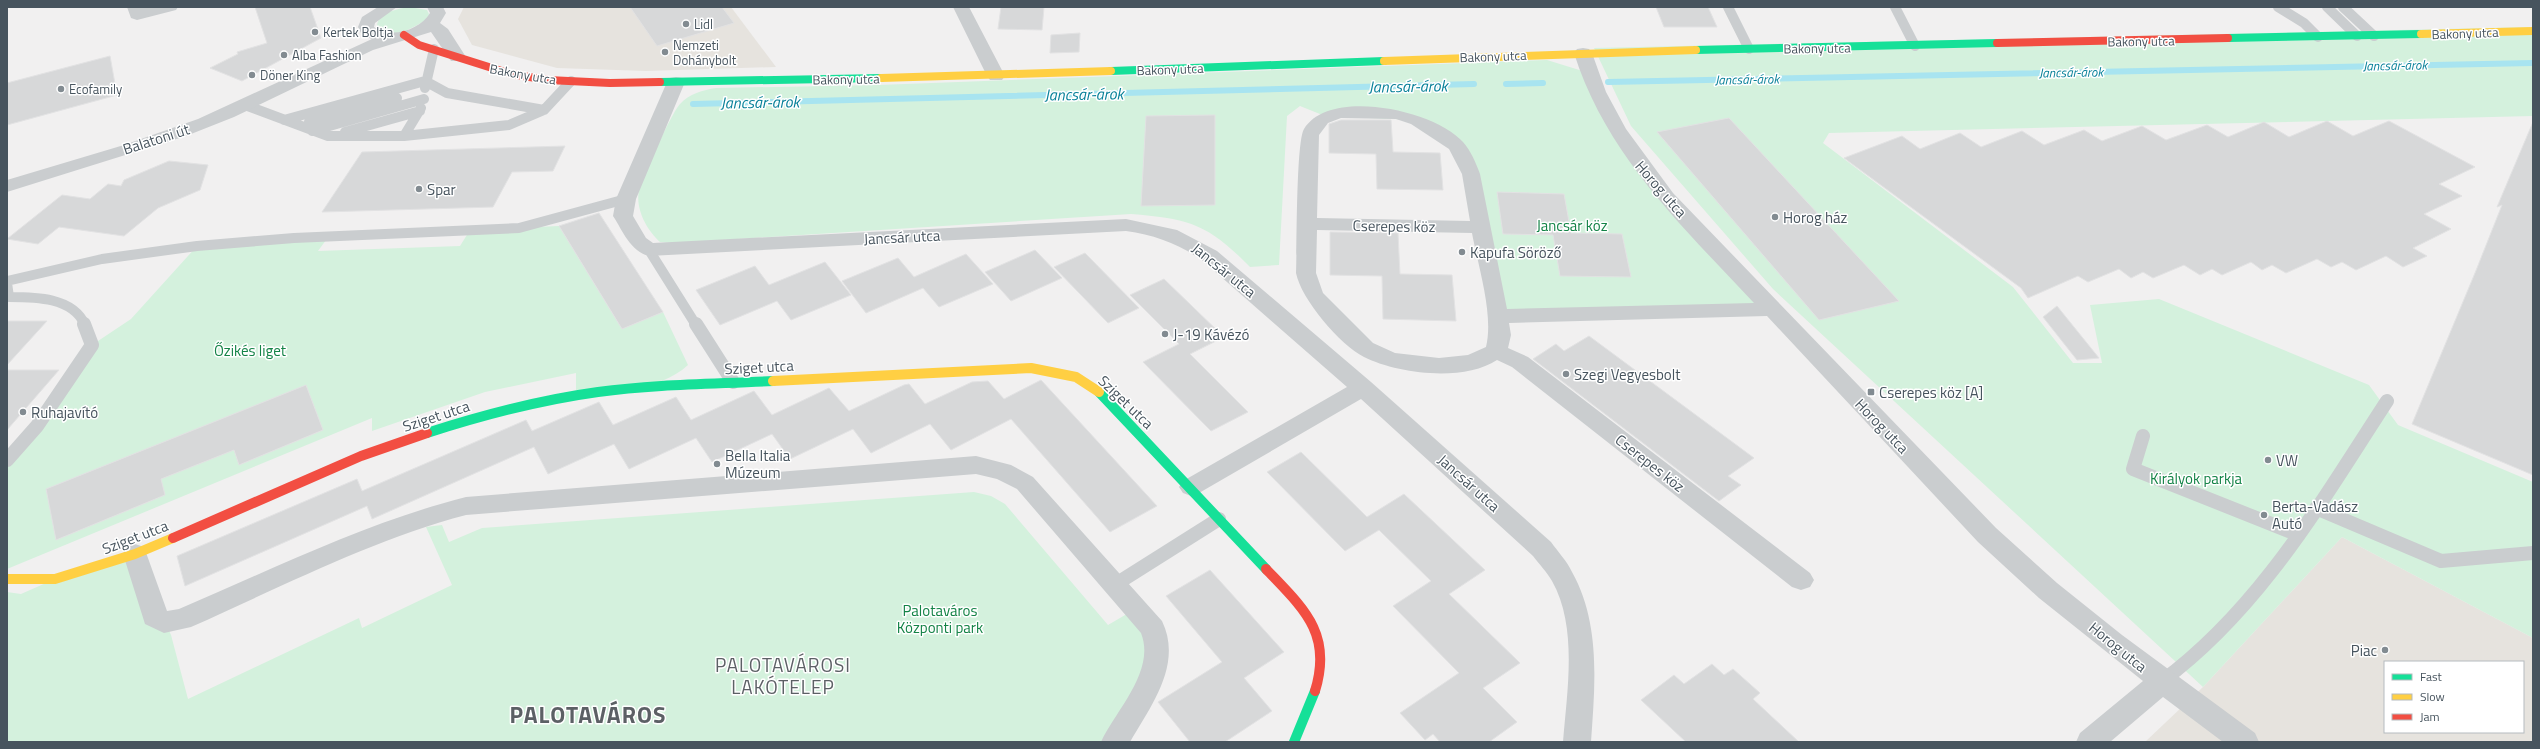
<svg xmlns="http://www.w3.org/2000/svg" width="2540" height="749" font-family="'Titillium Web',sans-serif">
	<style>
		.commercial { fill: #e6e3de; fill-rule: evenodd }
		.green { fill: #d4f1dd }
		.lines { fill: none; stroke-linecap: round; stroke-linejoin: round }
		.stream { stroke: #a8e4f0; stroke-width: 6 }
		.building { fill: #d7d8d9; stroke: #e2e2e3 }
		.lane-far1 { stroke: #cacdcf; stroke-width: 10 }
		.lane { stroke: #cacdcf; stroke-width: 14 }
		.street { fill: #cacdcf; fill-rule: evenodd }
		.fast-far1 { stroke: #16e098; stroke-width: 8 }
		.fast { stroke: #16e098; stroke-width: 10 }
		.slow-far1 { stroke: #ffcf43; stroke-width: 8 }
		.slow { stroke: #ffcf43; stroke-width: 10 }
		.jam-far1 { stroke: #f24e42; stroke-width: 8 }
		.jam { stroke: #f24e42; stroke-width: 10 }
		.poi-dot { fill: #828b91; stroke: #fff; stroke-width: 1.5 }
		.labels { text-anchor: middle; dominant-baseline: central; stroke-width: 3; stroke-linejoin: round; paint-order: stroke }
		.far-poi-label { font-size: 13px; fill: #47545e; stroke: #fff; text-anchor: start }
		.far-street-label { font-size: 13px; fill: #47545e; stroke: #fff }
		.far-water-label { font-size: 13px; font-style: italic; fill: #088199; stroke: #fff }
		.street-label { font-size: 15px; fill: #47545e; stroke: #fff }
		.poi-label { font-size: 15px; fill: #47545e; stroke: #fff; text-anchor: start }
		.park-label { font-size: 15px; fill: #138346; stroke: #fff }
		.water-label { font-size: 16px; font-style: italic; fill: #088199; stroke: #fff }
		.near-neighbourhood-label { font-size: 19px; letter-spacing: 1px; fill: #5c6065; stroke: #fff }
		.near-district-label { font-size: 23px; font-weight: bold; letter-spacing: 1px; fill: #5c6065; stroke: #fff }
	</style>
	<rect width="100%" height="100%" fill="#f1f0f0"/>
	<path class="commercial" d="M464,7H731L776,67L646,71L557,68L472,45L458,19Z
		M2342,537L2533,638V742H2145L2203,687ZM2385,662H2523V732H2385Z"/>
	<path class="green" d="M409,7L427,10L429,14L428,18C416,27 390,42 377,26C378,12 398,9 409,7Z
		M2533,27V116L1829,133L1823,143L2013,287L2073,363H2102L2090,305L2159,299L2369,385L2398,425L2533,482V638L2342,537L2203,687L1773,289L1631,126L1594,48Z
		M1547,60L1589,73L1635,160L1770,309L1498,316L1465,159L1417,120L1325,116L1300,106L1287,116L1279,265L1250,267C1208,224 1190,219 1131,214L674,243L660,242C647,230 635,209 639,190C642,178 672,112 680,104C689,94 703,90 716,88L878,85Z
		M559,226L622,329L663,312L688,365C657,393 615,389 576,390V373L485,392L372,431V418L7,569V460L92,345L131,319L197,246L329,236L318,251L460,246L470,230Z
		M974,492L991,496L1005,504L1108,625L1137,608L1156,638L1115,742H7V592L21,594L55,579L135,554L171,635L188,699L359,618L362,628L452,585L426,527L442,525L449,542L482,528Z"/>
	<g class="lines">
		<path class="stream" d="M1608,82L2533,63
			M1506,84L1543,83
			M693,104L1474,84"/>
	</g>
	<path class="building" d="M255,7H310L321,38L242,81L210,68L238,54L237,52L267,43Z
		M630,7H722L734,23L657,46Z
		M1001,7H1044L1042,30L998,29Z
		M1656,7H1708L1717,27H1664Z
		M1080,33L1079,52L1050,53L1051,35Z
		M110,56L117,95L7,125V83Z
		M1215,115V205L1141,206L1146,116Z
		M1729,118L1899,301L1819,320L1657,132Z
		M1341,120H1391L1393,152L1440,153L1443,190L1377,189L1376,154L1329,153V124Z
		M2327,121L2353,136L2389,121L2475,167L2439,184L2462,196L2424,214L2451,229L2413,248L2427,256L2403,267L2386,256L2356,270L2342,262L2331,267L2317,259L2286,273L2272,265L2262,270L2251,262L2222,275L2212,269L2200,275L2184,265L2153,278L2143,272L2131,278L2119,269L2088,282L2078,276L2028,298L2021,288L1844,158L1902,136L1920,149L1960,133L1981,147L2022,131L2044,145L2084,130L2102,141L2142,126L2166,140L2207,125L2228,137L2264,122L2289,137Z
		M2533,122V475L2412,424L2475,273L2502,205L2497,207Z
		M565,146L553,171L512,172L493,207L322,212L362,152Z
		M169,161L208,165L200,190L158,208L124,236L59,227L38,244L7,239L62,195L90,199L108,184L121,186L124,180Z
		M1497,192L1564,194L1571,233L1622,234L1631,277L1560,276L1553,235L1503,234Z
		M599,213L663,312L622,329L559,226Z
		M1330,232L1398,233L1400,274L1452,275L1456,321L1383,319L1382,276L1330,275Z
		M1035,250L1062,278L1011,301L985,272Z
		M1085,253L1139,308L1108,323L1054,267Z
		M966,254L993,284L939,307L923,288L866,313L842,281L898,258L914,277Z
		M825,262L851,295L791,320L777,301L720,325L696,290L755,266L769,285Z
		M1164,279L1224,337L1190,354L1248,412L1211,431L1143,362L1179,344L1130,295Z
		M2057,306L2099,358L2077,360L2043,317Z
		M7,321H47L7,365Z
		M1589,336L1754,458L1728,476L1741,485L1719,501L1533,359L1556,344L1564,351Z
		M7,370H59L7,430Z
		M1041,380L1157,506L1110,532L1011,419L951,450L930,424L871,453L853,429L790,459L772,434L712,462L696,438L629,469L614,444L548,474L534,447L372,519L367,506L185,586L177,556L357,479L362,491L526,420L532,431L599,402L613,425L676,397L691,420L754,391L772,415L829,388L849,411L904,385L909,384L925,404L972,382L988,381L1004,399Z
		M306,385L323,430L239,465L234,450L161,479L165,495L56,540L46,489Z
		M1301,452L1367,517L1404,494L1485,570L1449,594L1520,663L1483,688L1517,722L1489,742H1440L1433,734L1425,740L1400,713L1459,673L1393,606L1431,581L1379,530L1345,551L1267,472Z
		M1210,570L1284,652L1244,678L1272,711L1225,742H1190L1158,702L1222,662L1166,596Z
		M1712,664L1724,675L1733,669L1760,693L1753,699L1799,742H1686L1641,700L1674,675L1684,684Z"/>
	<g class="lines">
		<path class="lane-far1" d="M1728,7L1749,49
			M1895,7L1915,46
			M2278,7L2304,23L2318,37
			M2327,7L2357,36
			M2343,7L2374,36
			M425,88L434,49
			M245,105L328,136H404L509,125L544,110L571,81
			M284,120L425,81L447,93L544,110
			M309,122L397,98
			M312,131L424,99
			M345,132L420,111
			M404,136L421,108
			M649,250L696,325
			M7,281L102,259L197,246L294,238L519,228L626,199
			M7,283L9,297C35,297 73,297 85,325"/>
		<path class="lane" d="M696,324L733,382
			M2143,436L2133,469L2299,535
			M7,460L37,426L92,345L84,324
			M2316,508L2441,561L2533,553
			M1116,584L1219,519
			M2161,682C2260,609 2321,502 2387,401"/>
		<path class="street" d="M127,7H178L176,10L137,20L131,18Z
			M378,7H397L375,23L374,27C391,39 420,30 430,13L427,7H443L446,13L440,23L448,29L466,57L463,61H451L431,32L373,50L234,117L186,136L7,192V180L124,145L198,119L372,39L362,35L358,27L362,17Z
			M953,7H969L1005,76L1002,80H990L987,76Z
			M1583,48L1589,49L1592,53L1606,92L1626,129L1673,193L1996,528L2057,583L2122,635L2255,733L2259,742H2223L2163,697L2110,742H2076L2080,733L2143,681L2039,598L1978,542L1767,316L1509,323L1511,335L1508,348L1528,357L1810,573L1814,580L1810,587L1801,590L1792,587L1512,367L1497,360C1464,382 1398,374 1364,357C1340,345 1301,299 1296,273C1297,250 1296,142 1304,129C1329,87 1435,110 1463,142C1471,151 1476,163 1480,174L1507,309L1754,303C1683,227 1606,155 1574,53L1577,49ZM1341,118L1396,119L1411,124L1449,149L1462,174L1470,221L1317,218L1319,135L1328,123ZM1317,230L1472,233C1478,266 1494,315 1486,347L1468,355L1439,358L1395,353L1373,343L1323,293L1316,273Z
			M676,77L682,78L685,82L636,199L633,216L646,238L653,243L1126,219L1177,230L1217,251L1371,382L1551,542C1558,552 1567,561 1572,572C1601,624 1595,685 1591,742H1563C1567,691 1578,627 1552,581C1547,572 1539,564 1533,556L1361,399L1199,493L1191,496L1183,493L1179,487L1183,481L1347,387L1203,261C1179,244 1155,235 1126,231L649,256C630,251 623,231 613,216L616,199L667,82L670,78Z
			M976,456L1011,465L1033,477L1162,621C1183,664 1151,706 1130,742H1101C1116,710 1156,671 1141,633L1017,489L997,479L976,474L466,515C374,539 279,588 191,627L164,633L145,624L123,554L126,547L135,544L144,547L167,611L179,609C273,569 367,522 466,497Z"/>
		<path class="fast-far1" d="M2228,38L2421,34
			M1696,50L1997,43
			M1111,71L1384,61
			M660,82L881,78"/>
		<path class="fast" d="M1099,392L1266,569
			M427,433C483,415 539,400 598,392C656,384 715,384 773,381
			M1294,742L1315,691"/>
		<path class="slow-far1" d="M2421,34L2533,31
			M1384,61L1696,50
			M881,78L1111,71"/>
		<path class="slow" d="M773,381L1031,368L1076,377L1099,392
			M7,579H55L135,554L173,538"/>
		<path class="jam-far1" d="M404,35L419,45L511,74L548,80L610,83L660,82
			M1997,43L2228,38"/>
		<path class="jam" d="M173,538L361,456L427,433
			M1266,569C1303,608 1333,633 1315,691"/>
	</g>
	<g class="poi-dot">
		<circle cx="686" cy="24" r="4"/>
		<circle cx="315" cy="32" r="4"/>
		<circle cx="665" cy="52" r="4"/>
		<circle cx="284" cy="55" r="4"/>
		<circle cx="252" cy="75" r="4"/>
		<circle cx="61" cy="89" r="4"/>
		<circle cx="419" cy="189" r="4"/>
		<circle cx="1775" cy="217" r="4"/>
		<circle cx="1462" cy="252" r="4"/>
		<circle cx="1165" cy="334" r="4"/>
		<circle cx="1566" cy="374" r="4"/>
		<rect x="1867" y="388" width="8" height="8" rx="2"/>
		<circle cx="23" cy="412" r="4"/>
		<circle cx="2268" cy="460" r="4"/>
		<circle cx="717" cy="464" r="4"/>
		<circle cx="2264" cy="515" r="4"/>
		<circle cx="2385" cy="650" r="4"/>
	</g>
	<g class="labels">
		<g class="far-poi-label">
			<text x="694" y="24">Lidl</text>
			<text x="323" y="32">Kertek Boltja</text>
			<text x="673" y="45">Nemzeti<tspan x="673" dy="15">Dohánybolt</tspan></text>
			<text x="292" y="55">Alba Fashion</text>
			<text x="260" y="75">Döner King</text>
			<text x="69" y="89">Ecofamily</text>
		</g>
		<g class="far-street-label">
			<text transform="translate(2465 33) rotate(-2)">Bakony utca</text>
			<text transform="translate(2141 41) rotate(-1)">Bakony utca</text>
			<text transform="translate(1817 48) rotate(-1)">Bakony utca</text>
			<text transform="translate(1493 56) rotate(-2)">Bakony utca</text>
			<text transform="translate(1170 69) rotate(-2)">Bakony utca</text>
			<text transform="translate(523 74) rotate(10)">Bakony utca</text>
			<text transform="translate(846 79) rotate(-1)">Bakony utca</text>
		</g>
		<g class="far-water-label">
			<text transform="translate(2395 65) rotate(-1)">Jancsár-árok</text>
			<text transform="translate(2071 72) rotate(-1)">Jancsár-árok</text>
			<text transform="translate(1747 79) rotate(-1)">Jancsár-árok</text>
		</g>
		<g class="street-label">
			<text transform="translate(156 139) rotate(-18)">Balatoni út</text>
			<text transform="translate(1661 189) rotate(49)">Horog utca</text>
			<text transform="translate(1394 226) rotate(1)">Cserepes köz</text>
			<text transform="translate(902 237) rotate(-3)">Jancsár utca</text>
			<text transform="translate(1224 270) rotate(39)">Jancsár utca</text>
			<text transform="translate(759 367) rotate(-3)">Sziget utca</text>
			<text transform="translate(1126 402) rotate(44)">Sziget utca</text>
			<text transform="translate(436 416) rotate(-18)">Sziget utca</text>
			<text transform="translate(1882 426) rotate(46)">Horog utca</text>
			<text transform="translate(1650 463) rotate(38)">Cserepes köz</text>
			<text transform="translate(1469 483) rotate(42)">Jancsár utca</text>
			<text transform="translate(135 537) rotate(-21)">Sziget utca</text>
			<text transform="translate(2118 647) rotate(39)">Horog utca</text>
		</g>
		<g class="poi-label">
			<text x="427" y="189">Spar</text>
			<text x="1783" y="217">Horog ház</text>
			<text x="1470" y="252">Kapufa Söröző</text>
			<text x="1173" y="334">J-19 Kávézó</text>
			<text x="1574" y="374">Szegi Vegyesbolt</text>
			<text x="1879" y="392">Cserepes köz [A]</text>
			<text x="31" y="412">Ruhajavító</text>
			<text x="725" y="455">Bella Italia<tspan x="725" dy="17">Múzeum</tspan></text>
			<text x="2276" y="460">VW</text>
			<text x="2272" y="506">Berta-Vadász<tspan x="2272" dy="17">Autó</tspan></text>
			<text x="2377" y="650" text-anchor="end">Piac</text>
		</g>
		<g class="park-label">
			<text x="1572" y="225">Jancsár köz</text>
			<text x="250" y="350">Őzikés liget</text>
			<text x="2196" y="478">Királyok parkja</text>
			<text x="940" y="610">Palotaváros<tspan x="940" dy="17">Központi park</tspan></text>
		</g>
		<g class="water-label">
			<text transform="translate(1408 86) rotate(-1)">Jancsár-árok</text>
			<text transform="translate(1084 94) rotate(-1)">Jancsár-árok</text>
			<text transform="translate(760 102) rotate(-1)">Jancsár-árok</text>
		</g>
		<g class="near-neighbourhood-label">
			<text x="783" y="664">PALOTAVÁROSI<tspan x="783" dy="22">LAKÓTELEP</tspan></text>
		</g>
		<g class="near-district-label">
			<text x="588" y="714">PALOTAVÁROS</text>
		</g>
	</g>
	<rect width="2540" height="749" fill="none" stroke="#47545e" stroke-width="16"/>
	<rect x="2384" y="661" width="140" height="72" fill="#ffffff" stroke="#b5bbbf"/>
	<rect x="2392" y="674" width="20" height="6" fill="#16e098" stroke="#b5bbbf"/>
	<text x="2420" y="681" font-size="12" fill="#47545e">Fast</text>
	<rect x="2392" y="694" width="20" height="6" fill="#ffcf43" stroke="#b5bbbf"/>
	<text x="2420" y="701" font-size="12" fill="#47545e">Slow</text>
	<rect x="2392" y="714" width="20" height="6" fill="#f24e42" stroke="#b5bbbf"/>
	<text x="2420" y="721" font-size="12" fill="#47545e">Jam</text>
</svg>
